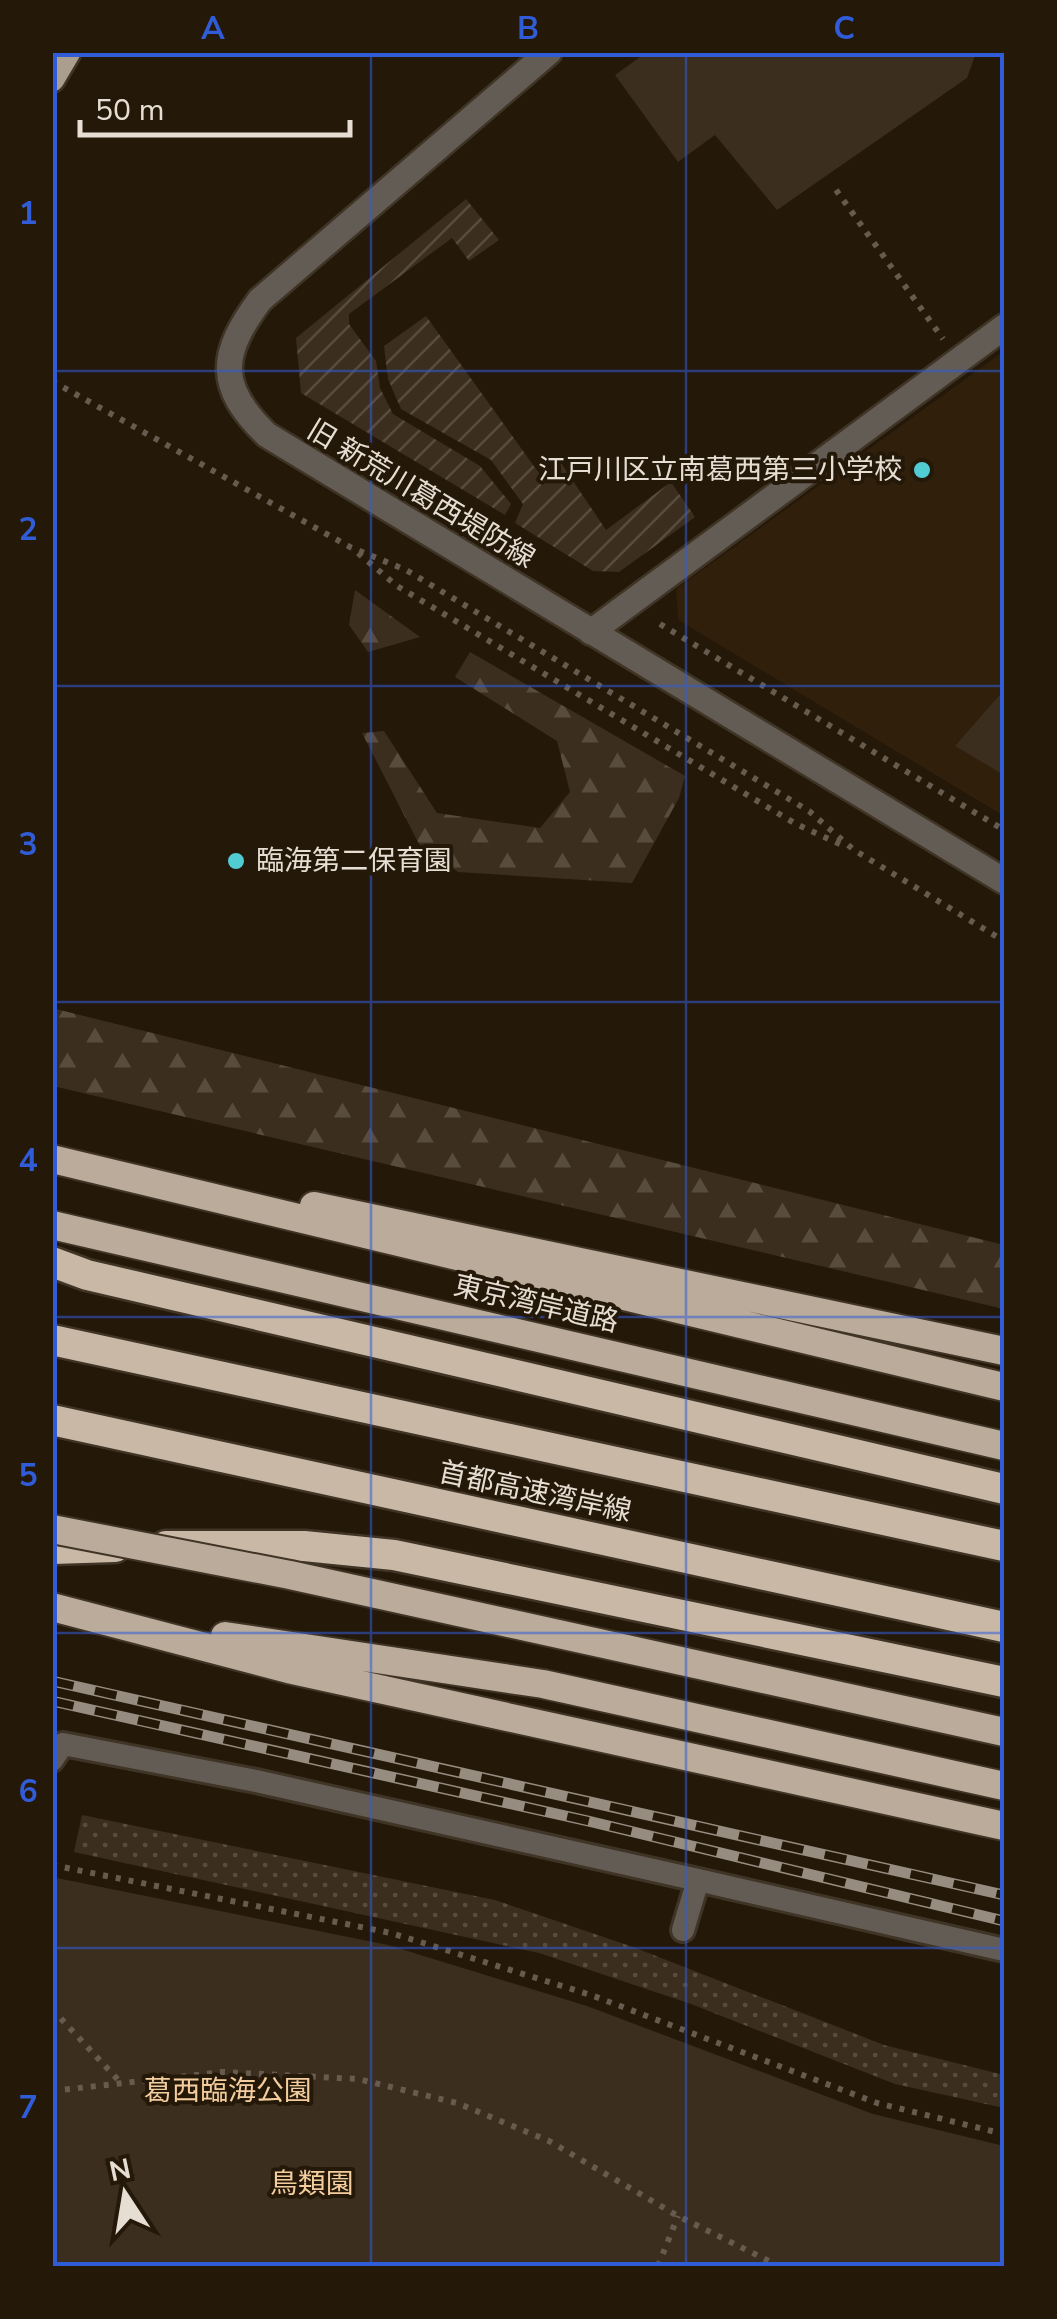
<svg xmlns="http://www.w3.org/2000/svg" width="1057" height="2319" font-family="'Nunito Sans','Noto Sans JP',sans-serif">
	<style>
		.built { fill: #301f0a }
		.grass { fill: url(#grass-dots) }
		.forest { fill: url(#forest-firs) }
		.park { fill: #3b2e1e }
		.garden { fill: url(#garden-furrows) }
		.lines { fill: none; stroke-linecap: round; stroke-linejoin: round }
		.service-casing { stroke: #3f3425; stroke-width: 28 }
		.minor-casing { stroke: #3f3425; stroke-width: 30 }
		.tertiary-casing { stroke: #3f3425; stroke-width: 30 }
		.primary-casing { stroke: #3f3425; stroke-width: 30 }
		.trunk-casing { stroke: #3f3425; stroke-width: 32 }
		.motorway-casing { stroke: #3f3425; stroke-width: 35 }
		.path { stroke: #665b4e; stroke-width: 6; stroke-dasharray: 5 8; stroke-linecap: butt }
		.service { stroke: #625c54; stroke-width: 22 }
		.minor { stroke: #625c54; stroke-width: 25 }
		.tertiary { stroke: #625c54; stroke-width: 25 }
		.primary { stroke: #ab9e8e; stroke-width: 25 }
		.trunk { stroke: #baab9a; stroke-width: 28 }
		.motorway { stroke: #c8b8a5; stroke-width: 30 }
		.rail-casing { stroke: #968c80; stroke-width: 11 }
		.rail { stroke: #241809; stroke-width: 8; stroke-dasharray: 22; stroke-linecap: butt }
		.trunk-bridge-casing { stroke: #3f3425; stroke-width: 32; stroke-linecap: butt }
		.trunk-bridge { stroke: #baab9a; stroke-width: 28 }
		.grid { fill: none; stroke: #315cd8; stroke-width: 2.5; stroke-opacity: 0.55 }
		.poi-dot { fill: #51ccd3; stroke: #241809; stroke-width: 4 }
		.labels { text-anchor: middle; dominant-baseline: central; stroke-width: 8; stroke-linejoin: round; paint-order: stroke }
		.poi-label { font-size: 28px; fill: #e6ddd3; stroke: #241809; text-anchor: end }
		.street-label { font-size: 28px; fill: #e6ddd3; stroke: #241809 }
		.park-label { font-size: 28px; fill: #f4cd9e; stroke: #241809 }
		.neatline { fill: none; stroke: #315cd8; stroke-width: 4 }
		.grid-label { font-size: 32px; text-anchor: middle; font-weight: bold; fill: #315cd8 }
	</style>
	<defs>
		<pattern id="grass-dots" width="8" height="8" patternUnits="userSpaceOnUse" patternTransform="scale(2.5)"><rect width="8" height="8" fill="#3b2e1e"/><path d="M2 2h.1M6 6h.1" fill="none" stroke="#574c3e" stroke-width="1.8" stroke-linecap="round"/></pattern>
		<pattern id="forest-firs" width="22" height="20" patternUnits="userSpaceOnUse" patternTransform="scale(2.5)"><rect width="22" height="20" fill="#3b2e1e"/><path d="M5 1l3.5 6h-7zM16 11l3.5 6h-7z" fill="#574c3e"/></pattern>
		<pattern id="garden-furrows" width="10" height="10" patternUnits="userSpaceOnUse" patternTransform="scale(2.5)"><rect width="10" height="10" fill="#3b2e1e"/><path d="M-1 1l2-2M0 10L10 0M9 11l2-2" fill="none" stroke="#574c3e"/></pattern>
	</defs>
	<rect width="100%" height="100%" fill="#241809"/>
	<path class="built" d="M1004,351V816L678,620L676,589Z"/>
	<path class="grass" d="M82,1815L495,1900L633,1947L884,2045L1004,2075V2108L895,2084L691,2004L539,1953L74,1852Z"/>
	<path class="forest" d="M355,590L420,637L368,652L349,625Z
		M470,652L685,776L679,798L632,883L458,872L419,844L362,733L384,731L437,813L540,828L570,792L557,741L455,677Z
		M52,1008L1004,1245V1309L53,1086Z"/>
	<path class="park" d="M647,52H976V53L967,78L777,210L715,135L678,162L615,75Z
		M1004,690V775L955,746Z
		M52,1877L388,1945L587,2006L873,2114L1004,2146V2266H53Z"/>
	<path class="garden" d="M466,199L499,240L469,261L452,238L349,314V324L376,361L380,388L393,414L480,466L511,504L505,515L301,393L296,338Z
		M426,316L541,476L561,463L606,530L671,482L695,517L619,572L593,571L515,523L523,504L491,460L401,409L388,379L384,346Z"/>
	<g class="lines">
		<g class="service-casing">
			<path id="service" d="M52,1760L63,1744L256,1781L698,1880L683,1930
				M698,1880L1004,1950"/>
		</g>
		<g class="minor-casing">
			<path id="minor" d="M591,632L1004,327"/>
		</g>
		<g class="tertiary-casing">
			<path id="tertiary" d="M549,52L260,300C220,354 216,386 267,435L1004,881"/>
		</g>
		<g class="primary-casing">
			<path id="primary" d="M52,79L68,52"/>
		</g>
		<g class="trunk-casing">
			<path id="trunk" d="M52,1159L1004,1387
				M314,1206L1004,1351
				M52,1225L1004,1446
				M52,1607L288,1669L1004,1826
				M225,1636L543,1684L1004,1786"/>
		</g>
		<g class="motorway-casing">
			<path id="motorway" d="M52,1262L87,1275L1004,1489
				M52,1340L1004,1546
				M52,1420L1004,1627
				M166,1546H304L394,1555L1004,1682
				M52,1549L115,1547"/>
		</g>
		<path class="path" d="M836,190L943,339
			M52,381L350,547L406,570L809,811L854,850L1004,941
			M358,553L397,586L796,824L844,846
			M660,624L1004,830
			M52,1865L391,1933L591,1995L877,2103L1004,2134
			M52,2009L121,2083
			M52,2091L223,2072L358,2079L457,2103L549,2141L678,2216L779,2266
			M658,2266L678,2216"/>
		<use href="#service" class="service"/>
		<use href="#minor" class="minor"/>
		<use href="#tertiary" class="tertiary"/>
		<use href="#primary" class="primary"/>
		<use href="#trunk" class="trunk"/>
		<use href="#motorway" class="motorway"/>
		<g class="rail-casing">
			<path id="rail" d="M52,1681L1004,1895
				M52,1701L588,1821L1004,1921"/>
		</g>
		<use href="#rail" class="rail"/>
		<g class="trunk-bridge-casing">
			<path id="trunk-bridge" d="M52,1529L290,1575L1004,1732"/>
		</g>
		<use href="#trunk-bridge" class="trunk-bridge"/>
	</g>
	<path class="grid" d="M371,52V2266M686,52V2266M52,371H1004M52,686H1004M52,1002H1004M52,1317H1004M52,1633H1004M52,1948H1004"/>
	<g class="poi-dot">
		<circle cx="922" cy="470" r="10"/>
		<circle cx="236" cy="861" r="10"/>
	</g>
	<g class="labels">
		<g class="poi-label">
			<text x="902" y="470">江戸川区立南葛西第三小学校</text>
			<text x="256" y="861" text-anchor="start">臨海第二保育園</text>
		</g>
		<g class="street-label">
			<text transform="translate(421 494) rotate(31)">旧 新荒川葛西堤防線</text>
			<text transform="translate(536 1304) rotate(13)">東京湾岸道路</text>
			<text transform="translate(535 1492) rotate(12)">首都高速湾岸線</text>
		</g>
		<g class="park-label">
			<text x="228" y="2091">葛西臨海公園</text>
			<text x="312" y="2184">鳥類園</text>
		</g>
	</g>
	<rect width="1057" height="2319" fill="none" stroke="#241809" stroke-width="110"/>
	<g transform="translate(125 2194) rotate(348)" stroke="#241809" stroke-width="8" paint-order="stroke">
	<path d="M0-8L18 38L0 25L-18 38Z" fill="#e6ddd3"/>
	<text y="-15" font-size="28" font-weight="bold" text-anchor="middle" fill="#e6ddd3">N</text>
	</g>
	<path d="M80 120v15h270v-15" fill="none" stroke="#e6ddd3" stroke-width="5"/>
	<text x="95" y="120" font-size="30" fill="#e6ddd3" stroke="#241809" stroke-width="8" paint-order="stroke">50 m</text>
	<rect x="55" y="55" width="947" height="2209" class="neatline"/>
	<g class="grid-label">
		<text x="213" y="39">A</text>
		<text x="528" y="39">B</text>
		<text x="844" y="39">C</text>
		<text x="28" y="224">1</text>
		<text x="28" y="540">2</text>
		<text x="28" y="855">3</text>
		<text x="28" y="1171">4</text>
		<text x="28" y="1486">5</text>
		<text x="28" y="1802">6</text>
		<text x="28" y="2118">7</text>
	</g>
</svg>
